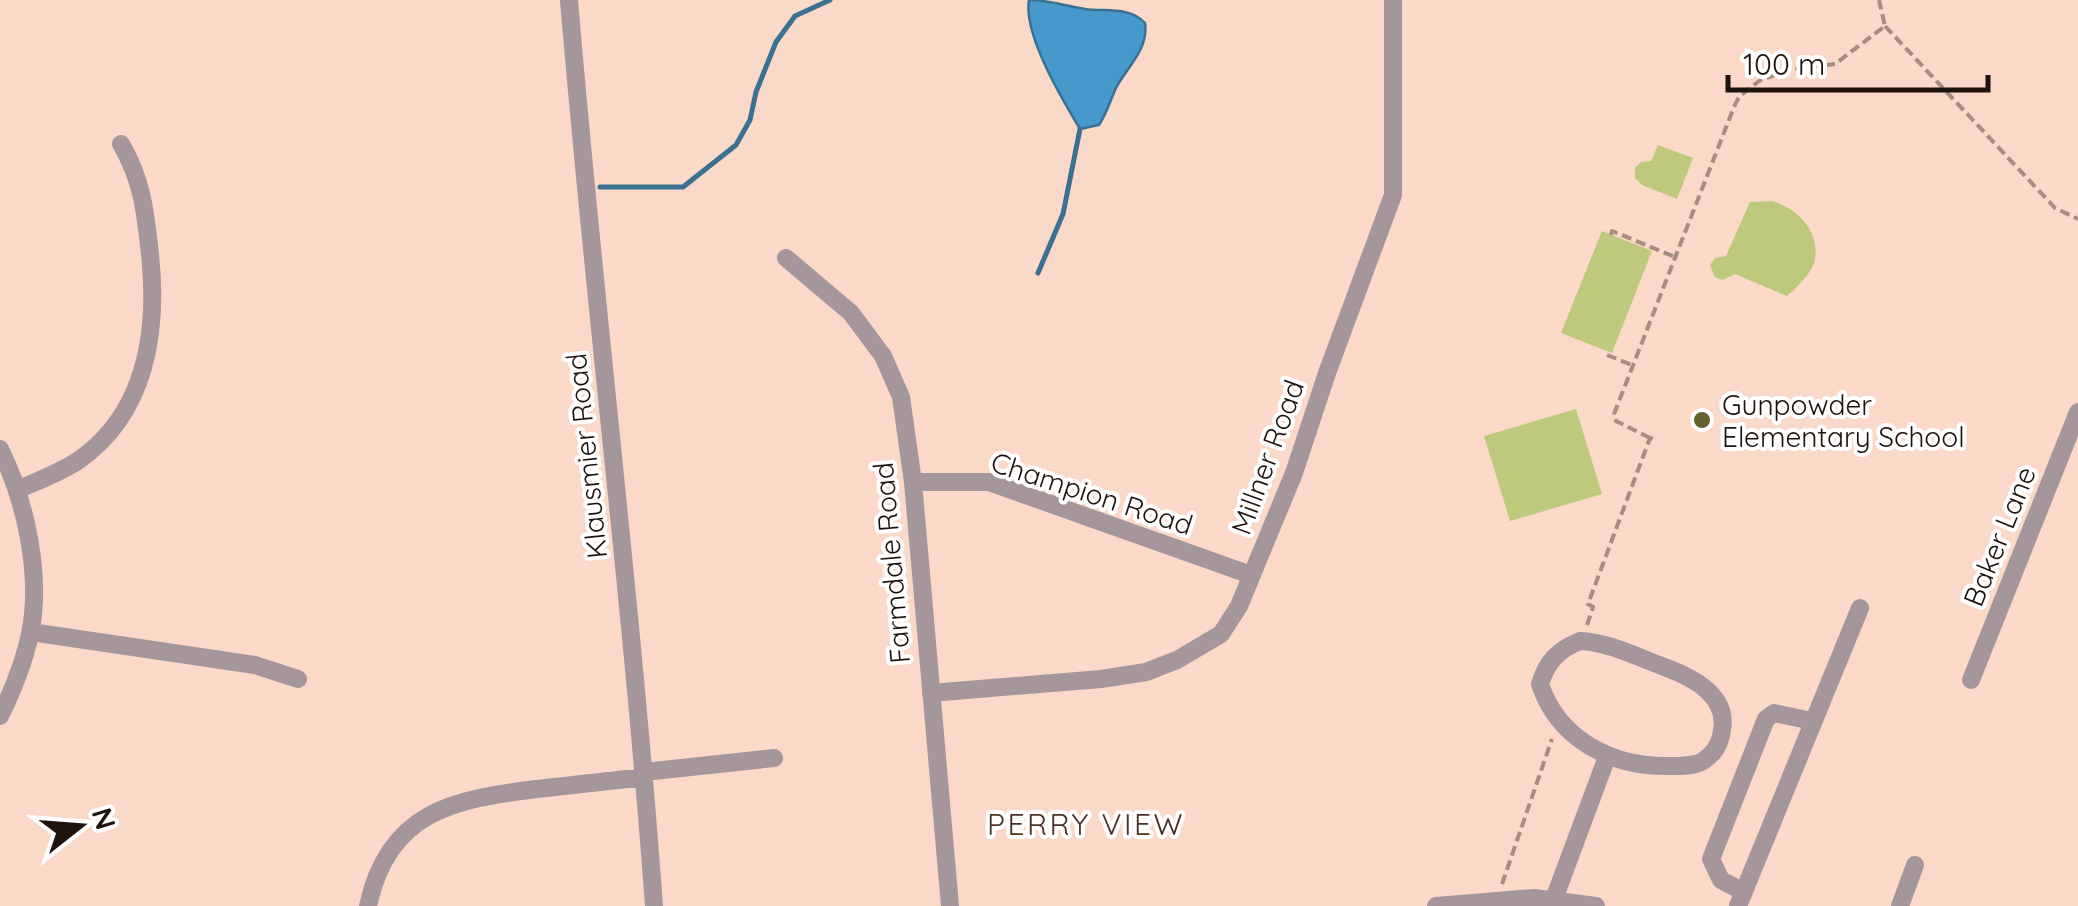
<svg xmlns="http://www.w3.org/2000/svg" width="2078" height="906" font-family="Quicksand,sans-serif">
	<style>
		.green { fill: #bec97c }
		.water { fill: #4798cb; stroke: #3a7092; stroke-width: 2.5 }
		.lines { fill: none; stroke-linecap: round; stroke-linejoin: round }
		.stream { stroke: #3a7092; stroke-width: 5 }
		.path { stroke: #a68d80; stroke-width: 4; stroke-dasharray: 10 5; stroke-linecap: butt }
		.minor { stroke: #a5969b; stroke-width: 18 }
		.poi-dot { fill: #63622e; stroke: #fff; stroke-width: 4 }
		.labels { text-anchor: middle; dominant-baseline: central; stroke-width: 8; stroke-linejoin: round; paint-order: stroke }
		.poi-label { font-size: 28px; fill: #1d120c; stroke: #fff; text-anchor: start }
		.street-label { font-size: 28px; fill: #1d120c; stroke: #fff }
		.neighbourhood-label { font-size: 30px; letter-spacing: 2.5px; fill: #4a3124; stroke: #fff }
	</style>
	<rect width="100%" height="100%" fill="#fad9c8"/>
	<path class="green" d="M1658,145L1693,158L1677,199L1642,185L1635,178V168L1641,162L1651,161Z
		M1772,201C1798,208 1822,233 1814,263C1810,275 1796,288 1787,296L1735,274L1722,280L1715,277L1710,265L1715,258L1726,256L1750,202Z
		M1602,231L1652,251L1612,353L1561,333Z
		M1576,409L1602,494L1510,521L1484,436Z"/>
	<path class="water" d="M1029,0C1049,0 1065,6 1085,9C1105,12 1130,6 1145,23C1149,49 1127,67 1116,88C1110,101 1107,113 1099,125L1080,129C1062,99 1023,34 1029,0Z"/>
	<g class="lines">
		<path class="stream" d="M600,187H683L736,145L750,120L756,92L776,42L795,16L830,0
			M1038,273L1063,214L1080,129"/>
		<path class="path" d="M1885,26L2055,208L2078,219
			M1611,235L1612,231L1675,257
			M1607,355L1632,365
			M1650,438L1616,421L1614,414L1734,107L1739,97L1759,81L1788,70L1835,64L1885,26L1879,0
			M1587,625L1593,607L1588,604L1650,438L1656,440
			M1502,884L1552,739"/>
		<path class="minor" d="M569,0C594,302 632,603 654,906
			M786,258L851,313L883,356L901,397L913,482L950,906
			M0,449C26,502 42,576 30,634C24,662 13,690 0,716
			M913,482H989L1251,575
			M17,490C37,481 60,473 79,460C147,412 158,330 150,254C145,211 143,182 121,144
			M31,632L255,665L298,679
			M1580,641C1609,642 1639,658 1667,668C1694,678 1728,696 1722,730C1720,744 1715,753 1703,761C1693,767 1677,766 1665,766C1611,766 1558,739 1540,684C1547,661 1558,650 1580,641Z
			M1971,680L2078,412
			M931,693L1101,679L1146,672L1177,660L1221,634L1239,606L1294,473L1327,373L1393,195V0
			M644,772L774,758
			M1744,892L1721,880L1711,859L1766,719L1774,713L1812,721
			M1554,899L1607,757
			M368,906C388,812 453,799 537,789C573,785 609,781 645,777
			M1436,906L1534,898L1596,906
			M1738,906L1860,608
			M1900,906L1915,865"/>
	</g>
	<circle class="poi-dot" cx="1702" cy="420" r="10"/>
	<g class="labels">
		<g class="poi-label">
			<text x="1722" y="404">Gunpowder<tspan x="1722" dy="32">Elementary School</tspan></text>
		</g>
		<g class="street-label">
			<text transform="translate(586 456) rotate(-96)">Klausmier Road</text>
			<text transform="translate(1267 457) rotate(-70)">Millner Road</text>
			<text transform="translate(1092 493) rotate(18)">Champion Road</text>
			<text transform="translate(1999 536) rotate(-68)">Baker Lane</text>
			<text transform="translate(891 563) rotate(-95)">Farmdale Road</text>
		</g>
		<g class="neighbourhood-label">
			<text x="1086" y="824">PERRY VIEW</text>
		</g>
	</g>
	<g transform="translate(80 826) rotate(73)" stroke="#ffffff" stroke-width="8" paint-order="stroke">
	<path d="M0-8L18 38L0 25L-18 38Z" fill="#1d120c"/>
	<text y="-15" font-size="28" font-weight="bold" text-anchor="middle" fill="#1d120c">N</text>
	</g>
	<path d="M1728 75v15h260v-15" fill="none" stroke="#1d120c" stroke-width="5"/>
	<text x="1743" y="75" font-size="30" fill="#1d120c" stroke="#ffffff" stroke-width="8" paint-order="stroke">100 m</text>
</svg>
